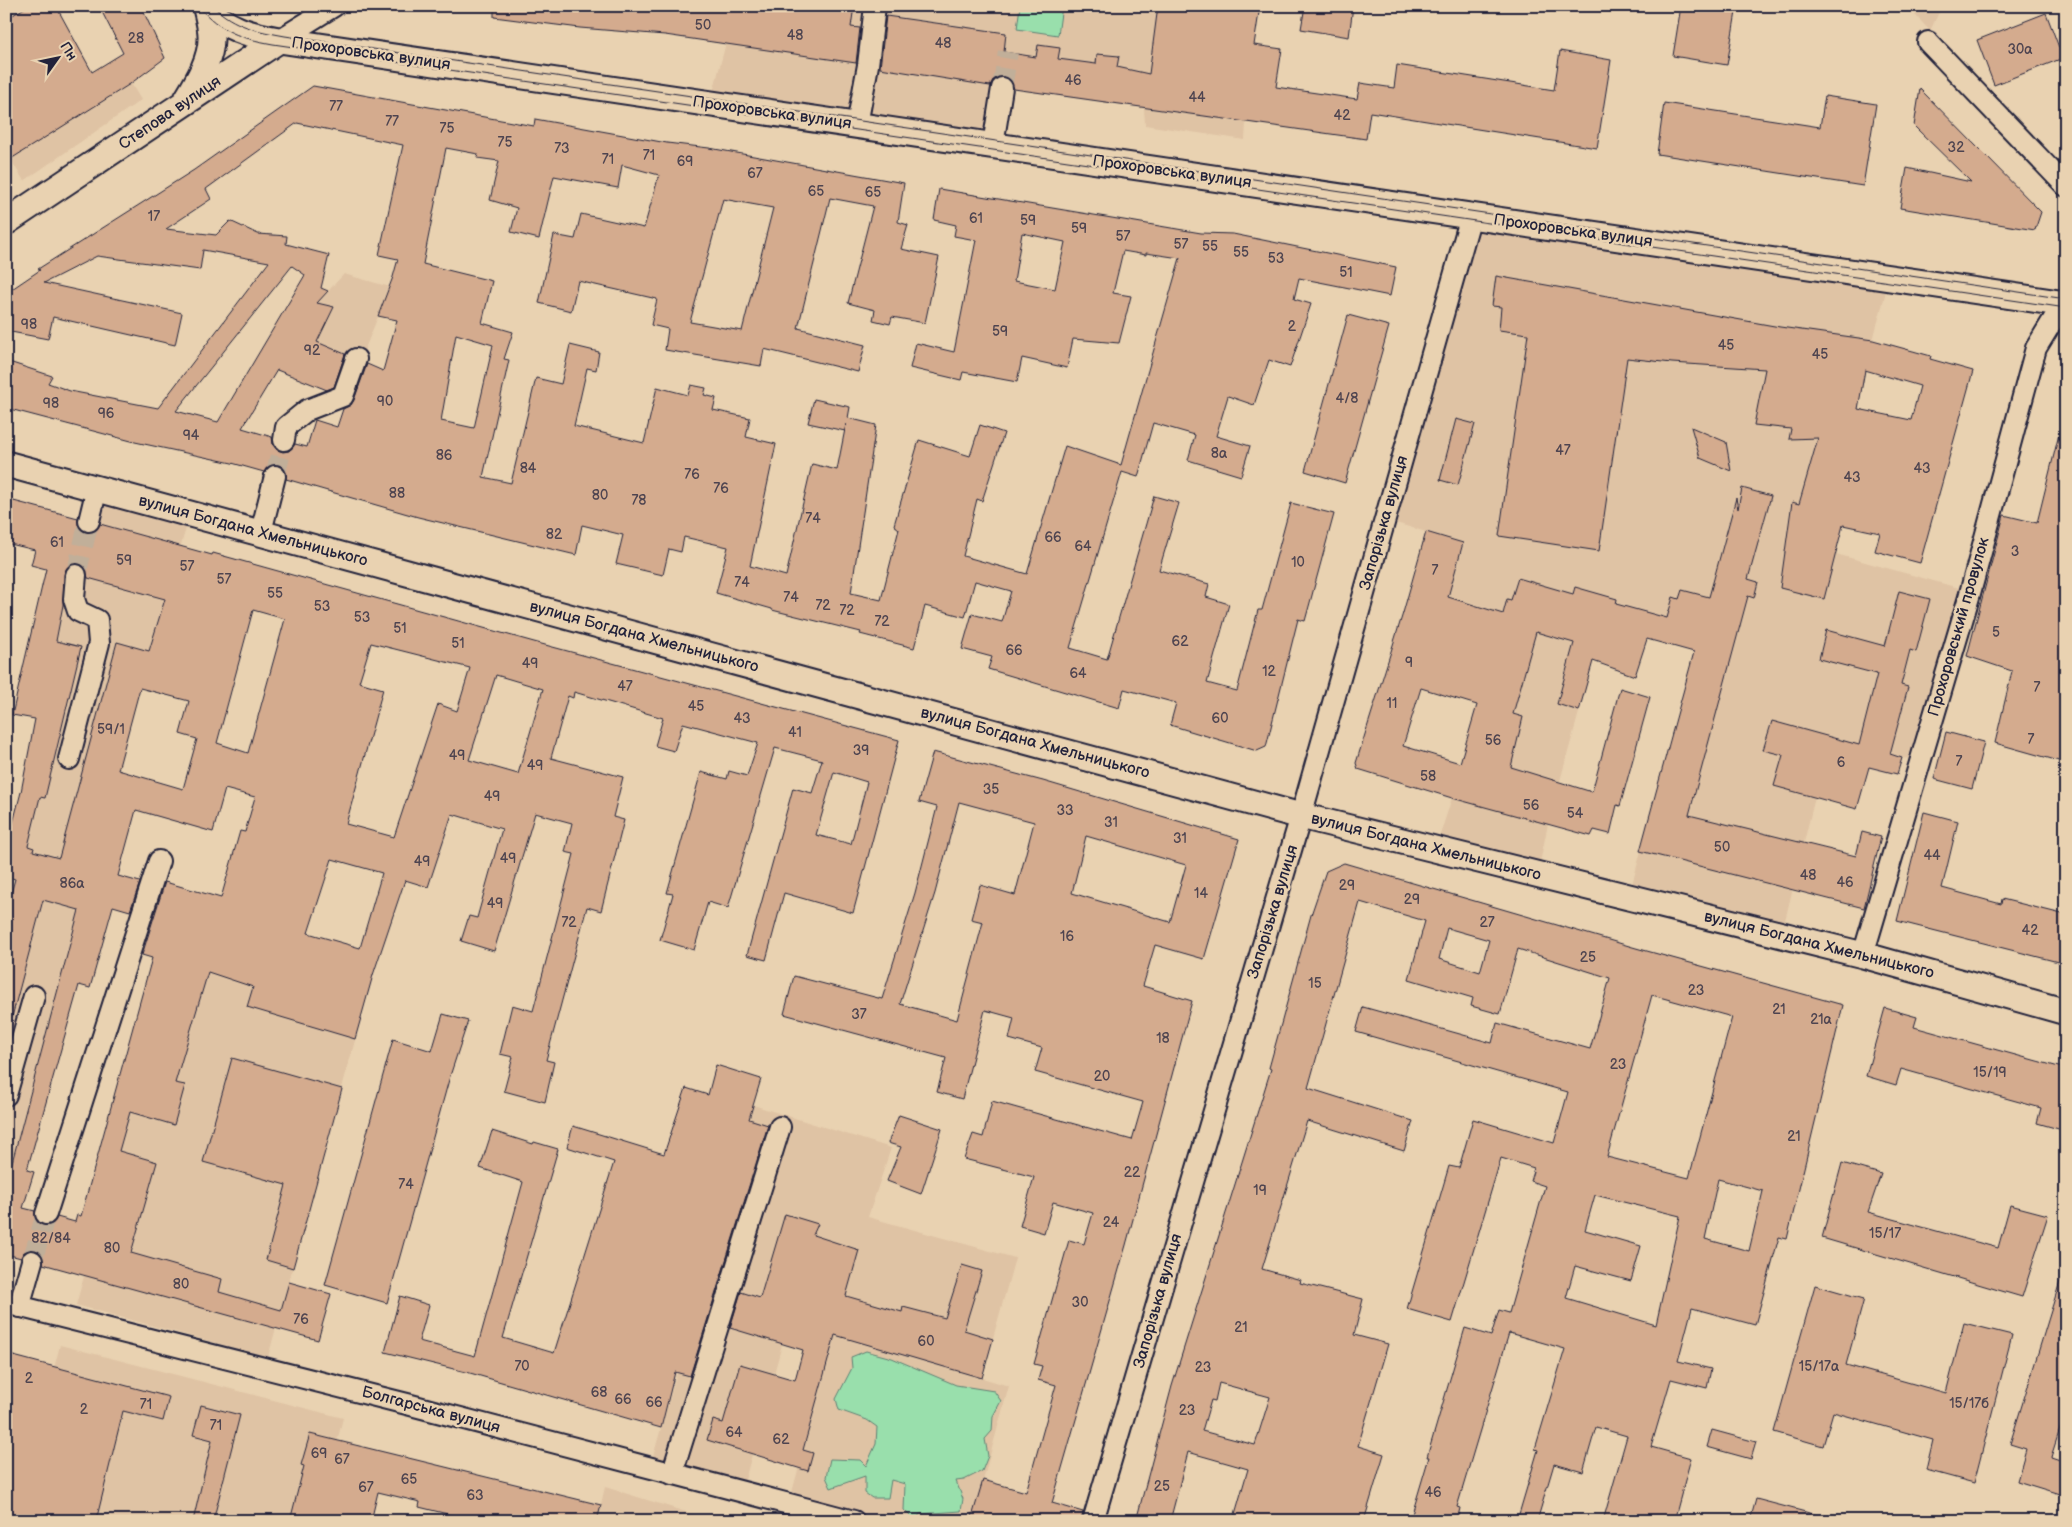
<svg xmlns="http://www.w3.org/2000/svg" width="2072" height="1527" font-family="'Balsamiq Sans',sans-serif">
	<style>
		.built { fill: #dfc3a4 }
		.green { fill: #99dfac; stroke: #5e8074 }
		.building { fill: #d4ab8e; stroke: #22223b; fill-rule: evenodd }
		.lines { fill: none; stroke-linecap: round; stroke-linejoin: round }
		.minor-tunnel { stroke: #c1af99; stroke-width: 20; stroke-dasharray: 20 10; stroke-linecap: butt }
		.minor-casing { stroke: #22223b; stroke-width: 24 }
		.major-casing { stroke: #22223b; stroke-width: 29 }
		.minor { stroke: #e9d2b1; stroke-width: 20 }
		.major { stroke: #e9d2b1; stroke-width: 25 }
		.tram { stroke: #22223b; stroke-width: 1 }
		.labels { text-anchor: middle; dominant-baseline: central; stroke-width: 5; stroke-linejoin: round; paint-order: stroke }
		.number-label { font-size: 14px; fill: #4e4450 }
		.street-label { font-size: 16px; fill: #22223b; stroke: #e9d2b1 }
	</style>
	<rect width="100%" height="100%" fill="#e9d2b1"/>
	<filter id="ink" filterUnits="userSpaceOnUse"><feTurbulence type="fractalNoise" baseFrequency=".02" numOctaves="2"/><feDisplacementMap in="SourceGraphic" scale="10" xChannelSelector="R" yChannelSelector="G"/><feConvolveMatrix kernelMatrix="1 2 1 2 8 2 1 2 1" color-interpolation-filters="sRGB"/></filter>
	<g filter="url(#ink)">
		<path class="built" d="M56,6L92,72L116,58L141,100L24,181L6,152Z
			M740,6H1260L1248,87L1245,140L1145,125L1144,108L996,87L989,137L712,96L726,43Z
			M1907,6H1942L1930,31Z
			M1472,222L1889,280L1865,370L1836,554L1966,590L1913,759L1902,758L1771,721L1764,749L1783,755L1775,785L1815,797L1782,933L1629,896L1694,652L1603,626L1548,824L1538,872L1436,847L1452,798L1495,641L1454,599L1448,597L1463,543L1386,520Z
			M344,274L390,287L360,361L343,396L277,370L317,303Z
			M91,489L190,515L149,651L6,1185V1037L46,888L6,876V851L21,792L35,719L56,641L70,573Z
			M182,922L373,975L268,1357L76,1305Z
			M753,1105L891,1148L868,1217L1015,1258L982,1378L1009,1386L972,1521H859L789,1503L858,1251L792,1308L742,1491L650,1467Z
			M60,1345L343,1418L317,1521H15Z
			M605,1487L715,1521H597Z"/>
		<path class="green" d="M1020,6H1062L1058,35L1017,29Z
			M866,1351L892,1358L956,1385L994,1391L1001,1401L993,1416L992,1431L985,1439L988,1456L982,1471L964,1480L956,1481L963,1499L961,1511L920,1514L915,1521L904,1510L905,1484L891,1480L888,1498H872L865,1493V1476L831,1488L826,1477L830,1459L860,1460L866,1466L876,1444L877,1427L867,1420L839,1410L836,1399L852,1368L851,1357Z"/>
		<path class="building" d="M28,6H56L92,72L123,53L99,6H141L165,58L130,84L6,162V19Z
			M494,6H854L851,27L860,28L856,63L665,35L580,28L494,17Z
			M1158,6H1260L1254,45L1282,49L1276,87L1357,99L1360,83L1394,88L1397,65L1554,90L1560,51L1611,60L1597,148L1370,112L1366,139L1014,89L1010,79L1003,76L993,80L990,86L880,68L886,16L1006,33L1004,52L1036,57L1038,45L1060,48L1058,59L1096,64L1097,54L1119,56L1117,67L1149,74Z
			M1305,6H1353L1349,37L1301,29Z
			M1681,6H1737L1727,65L1673,56Z
			M2046,13L2063,58L1994,85L1977,40Z
			M313,86L534,126L535,119L667,143L709,148L904,183L898,222L908,225L901,249L939,257L925,323L892,317L890,324L873,320L875,310L848,303L873,206L830,198L798,328L865,345L858,372L764,349L761,366L665,350L668,329L651,325L657,299L578,281L571,311L539,303L554,235L575,239L581,214L644,228L659,175L622,165L618,188L554,176L539,239L511,232L517,208L490,200L499,161L477,158L478,154L446,148L423,264L492,281L482,323L513,332L504,359L509,360L483,477L511,483L536,378L561,384L570,345L599,352L596,370L587,368L574,426L644,443L657,387L688,395L691,385L706,388L704,395L716,398L713,410L750,418L746,437L776,444L750,566L786,576L812,464L837,470L846,424L845,431L808,423L814,399L850,407L848,418L876,425L851,593L881,600L899,529L894,525L919,440L970,456L980,425L1004,433L982,501L977,499L963,556L1027,574L1065,446L1121,465L1180,258L1146,253V255L1123,251L1113,293L1131,296L1119,343L1073,339L1067,368L1022,358L1017,382L963,372L961,380L910,368L916,343L954,352L976,240L954,236L956,225L934,220L939,189L1201,233L1233,234L1396,267L1390,296L1299,278L1294,299L1311,304L1290,367L1269,360L1254,405L1228,396L1216,436L1250,446L1241,476L1188,460L1195,435L1153,423L1138,477L1122,472L1070,648L1107,659L1154,496L1179,503L1159,570L1209,584L1206,597L1229,604L1207,683L1237,691L1258,610H1262L1291,503L1334,514L1305,621L1298,619L1266,747L1257,751L1170,725L1176,703L1124,689L1119,708L988,669L992,657L962,649L972,614L1002,622L1011,591L975,581L965,617L925,606L914,648L860,634L861,632L772,610V609L716,593L728,547L684,537L681,552L669,549L663,575L616,564L623,535L582,525L576,555L418,517L286,479V472L278,465H271L264,472L232,463L135,442L6,408V361L52,376L48,383L70,391L158,408L269,262L203,250L200,270L97,256L44,283L182,313L175,345L53,317L48,339L6,331V293L40,270L38,269L194,170ZM297,123L403,145L379,255L398,259L393,277L378,316L397,320L383,371L367,364L354,400L351,405L343,409L337,427L315,420L307,447L295,444L289,451L283,452L277,450L273,445L272,437L242,428L277,370L327,390L334,387L345,354L317,342L334,307L317,303L328,291L321,288L329,255L286,244L287,236L258,234L230,221L216,235L166,229L211,199L206,189ZM723,199L773,208L742,331L690,322ZM1022,233L1065,242L1055,289L1014,281ZM292,266L305,275L218,422L176,411ZM456,334L493,345L474,428L441,421Z
			M1920,89L2041,212L2035,230L1900,208L1907,168L1971,182L1914,126Z
			M1825,96L1876,104L1863,186L1657,154L1664,103L1820,127Z
			M1496,276L1780,327L1873,340L1931,356L1930,359L1973,371L1920,563L1875,551L1880,533L1843,525L1824,599L1780,588L1792,502L1799,504L1818,438L1789,439L1791,429L1754,425L1765,369L1672,363L1627,358L1599,551L1499,536L1528,334L1499,330L1501,307L1492,306ZM1865,370L1920,386L1911,420L1858,409Z
			M1348,315L1389,326L1345,483L1305,471Z
			M1456,419L1475,424L1458,485L1440,480Z
			M1691,427L1726,442L1731,471L1700,458Z
			M2060,430L2066,431V763L1995,743L2012,671L1967,656L2004,515L2037,523Z
			M1742,488L1771,496L1748,579L1758,582L1754,598L1748,596L1689,815L1856,856L1862,832L1881,837L1864,908L1640,851L1694,652L1647,639L1635,676L1593,661L1579,711L1557,704L1574,643L1536,632L1513,714L1523,717L1511,767L1592,792L1620,688L1650,697L1620,806L1617,805L1610,834L1594,830L1591,836L1452,798L1358,769L1356,763L1403,613L1426,532L1463,543L1448,597L1503,614L1507,599L1511,600L1518,578L1573,594L1575,587L1617,599L1616,604L1667,618L1673,597L1679,599L1682,590L1709,597L1736,498L1738,509ZM1421,688L1477,705L1460,763L1403,746Z
			M6,499L78,518V525L86,532H93L100,524L212,555L213,553L534,642L899,740L853,913L784,893L766,960L747,955L793,788L812,793L822,760L775,748L728,908L708,902L694,950L660,940L673,894L667,893L701,772L727,779L729,771L747,776L758,743L683,723L674,751L655,746L663,718L574,692L573,698L568,696L551,758L623,777L613,817L624,820L601,911L587,907L546,1060L554,1062L545,1102L504,1091L513,1057L500,1054L512,1005L533,1011L574,854L565,852L572,823L535,813L494,951L461,941L469,916L477,918L502,829L452,814L428,887L405,880L373,975L355,1039L247,1007L253,987L208,972L175,1083L185,1085L174,1125L130,1112L119,1151L157,1162L131,1253L222,1279L219,1292L281,1310L289,1282L331,1294L318,1340L43,1264L41,1253L35,1250L24,1252L21,1258L6,1254V1185L79,910L43,900L12,1017H6V911L15,879L6,876V850L21,792L35,719L12,715L46,569L31,565L35,550L6,543ZM76,563L82,565L86,570L88,578L165,599L149,651L117,642L59,858L33,851L34,848L28,846L40,797L45,798L81,647L56,641L63,605L64,574L67,568ZM253,610L285,619L248,753L217,743ZM371,643L470,668L457,711L438,704L394,837L346,824L383,689L359,682ZM496,675L543,689L518,774L469,760ZM140,688L189,701L180,734L197,739L183,789L118,770ZM834,772L867,782L851,844L816,835ZM225,789L255,797L245,832L240,831L221,898L165,882L142,955L152,958L81,1216L77,1215L75,1222L57,1217L54,1222L49,1225H42L37,1222L35,1211L23,1208L34,1172L27,1170L79,985L90,988L113,906L130,911L140,882L118,876L136,810L213,832ZM332,859L382,873L360,948L308,933Z
			M1899,591L1930,599L1916,652L1910,650L1901,685L1908,687L1890,754L1902,758L1897,774L1869,767L1857,809L1774,786L1783,755L1763,750L1772,721L1859,745L1877,674L1819,659L1826,630L1885,646Z
			M1946,732L1984,742L1972,789L1934,779Z
			M933,752L1043,781L1239,839L1204,959L1155,945L1143,986L1192,1001L1126,1245L1052,1503L1083,1512L1081,1521H987L972,1517L983,1480L1026,1492L1056,1385L1038,1380L1042,1366L1034,1364L1069,1240L1084,1244L1093,1213L1053,1202L1044,1233L1020,1226L1034,1177L964,1159L973,1134L983,1137L992,1101L1132,1140L1143,1102L1035,1072L1042,1048L1009,1039L1014,1018L985,1010L962,1099L937,1092L946,1058L784,1014L794,976L882,999L915,893L937,807L919,802ZM959,802L1034,822L1015,895L980,885L971,919L983,922L957,1020L900,1004L935,893ZM1086,836L1186,865L1170,922L1072,893Z
			M1924,812L1958,821L1942,888L2001,904L2002,899L2066,915V964L1897,921Z
			M1344,863L1636,948L1843,1005L1787,1239L1779,1237L1755,1325L1692,1308L1678,1361L1711,1369L1707,1388L1671,1379L1651,1447L1691,1458L1674,1521H1603L1627,1436L1596,1427L1583,1472L1554,1464L1537,1521H1517L1538,1450L1535,1449L1565,1349L1509,1333L1457,1507L1460,1508L1457,1521H1410L1429,1457H1427L1465,1328L1491,1336L1499,1310L1509,1313L1545,1186L1530,1181L1534,1168L1501,1158L1452,1322L1407,1309L1449,1166L1459,1168L1473,1119L1554,1143L1568,1092L1356,1032L1363,1007L1492,1043L1497,1023L1590,1049L1610,978L1518,949L1500,1014L1471,1006L1473,998L1409,979L1425,921L1360,902L1308,1088L1413,1121L1404,1151L1307,1121L1262,1269L1301,1280L1300,1283L1363,1299L1354,1335L1388,1344L1358,1446L1384,1454L1364,1521H1233L1248,1469L1188,1452L1170,1521H1136L1172,1386L1271,1069L1269,1068L1311,915L1326,871ZM1447,928L1489,940L1480,972L1439,959ZM1652,995L1732,1017L1689,1178L1607,1157ZM1718,1179L1763,1191L1749,1251L1705,1239ZM1595,1195L1680,1216L1656,1325L1566,1298L1575,1266L1631,1281L1641,1246L1585,1230ZM1219,1383L1270,1397L1255,1445L1202,1431L1211,1400L1215,1401Z
			M1885,1008L1917,1017L1914,1027L2066,1069V1131L2037,1123L2041,1108L1901,1069L1896,1085L1866,1076Z
			M443,1014L468,1021L450,1076L387,1303L325,1285L393,1039L432,1051Z
			M232,1058L342,1089L293,1268L266,1260L286,1185L203,1162Z
			M716,1065L761,1079L749,1119L768,1125L690,1376L675,1372L661,1428L470,1373L385,1352L400,1296L429,1305L419,1341L475,1356L523,1182L480,1168L492,1131L533,1144L534,1142L558,1149L503,1338L554,1353L614,1162L567,1147L573,1126L664,1154L686,1088L708,1095Z
			M899,1115L942,1129L921,1194L887,1181L901,1147L888,1143Z
			M1842,1163L1881,1174L1868,1212L1998,1248L2010,1205L2048,1215L2022,1297L1822,1238Z
			M785,1214L818,1224L813,1235L859,1250L846,1296L902,1312L903,1307L945,1318L962,1265L982,1271L964,1330L993,1339L982,1378L835,1335L803,1450L813,1453L808,1471L707,1440L713,1420L723,1423L740,1364L795,1380L803,1350L730,1328L741,1292L760,1298Z
			M2062,1275L2066,1276V1410L2051,1457L2066,1462V1496L2017,1481L2026,1449L2010,1444Z
			M1815,1285L1864,1299L1846,1365L1946,1393L1964,1323L2012,1335L1974,1483L1926,1470L1933,1440L1833,1412L1823,1446L1774,1432Z
			M6,1354L169,1397L163,1421L123,1411L96,1521H6Z
			M201,1405L240,1415L213,1521H193L212,1440L193,1435Z
			M1712,1430L1756,1442L1751,1459L1707,1447Z
			M310,1434L601,1505L597,1521H476L419,1507L420,1502L378,1492L371,1521H290L304,1466L301,1465Z
			M1756,1499L1817,1515V1521H1750Z"/>
		<g class="lines">
			<path class="minor-tunnel" d="M1002,88L1008,52
				M275,476L284,440
				M76,575L89,521
				M32,1261L46,1214"/>
			<g class="minor-casing">
				<path id="minor" d="M279,40L334,6
					M1928,42L2066,186
					M857,125L868,65L875,6
					M993,145L1002,88
					M284,440L286,427L307,410L343,396L356,359
					M89,521L97,488
					M261,532L275,476
					M69,759L99,643L97,620L78,611L74,599L76,575
					M1863,955L1969,597L2036,348L2066,299
					M6,1095L34,996
					M46,1214L159,861
					M6,1303L407,1404L854,1521
					M19,1307L32,1261
					M672,1474L780,1127
					M1093,1521L1301,816L1471,216"/>
			</g>
			<g class="major-casing">
				<path id="major" d="M205,6C225,29 250,35 279,40L2066,304
					M187,99C198,81 212,58 211,36C211,27 208,17 206,8
					M6,222L279,40
					M6,464L1301,816L1863,955L2066,1012"/>
			</g>
			<use href="#minor" class="minor"/>
			<use href="#major" class="major"/>
			<path class="tram" d="M198,6C221,32 240,38 273,44L2066,308
				M213,6C234,27 258,31 285,36L2066,299"/>
		</g>
	</g>
	<g class="labels">
		<g class="number-label">
			<text x="703" y="25">50</text>
			<text x="795" y="35">48</text>
			<text x="136" y="38">28</text>
			<text x="943" y="43">48</text>
			<text x="2020" y="49">30а</text>
			<text x="1073" y="80">46</text>
			<text x="1197" y="97">44</text>
			<text x="336" y="106">77</text>
			<text x="1342" y="115">42</text>
			<text x="392" y="121">77</text>
			<text x="447" y="128">75</text>
			<text x="505" y="142">75</text>
			<text x="1956" y="147">32</text>
			<text x="562" y="148">73</text>
			<text x="649" y="155">71</text>
			<text x="608" y="159">71</text>
			<text x="685" y="161">69</text>
			<text x="755" y="173">67</text>
			<text x="816" y="191">65</text>
			<text x="873" y="192">65</text>
			<text x="154" y="216">17</text>
			<text x="976" y="218">61</text>
			<text x="1028" y="220">59</text>
			<text x="1079" y="228">59</text>
			<text x="1123" y="236">57</text>
			<text x="1181" y="244">57</text>
			<text x="1210" y="246">55</text>
			<text x="1241" y="252">55</text>
			<text x="1276" y="258">53</text>
			<text x="1346" y="272">51</text>
			<text x="29" y="324">98</text>
			<text x="1292" y="326">2</text>
			<text x="1000" y="331">59</text>
			<text x="1726" y="345">45</text>
			<text x="312" y="350">92</text>
			<text x="1820" y="354">45</text>
			<text x="1347" y="398">4/8</text>
			<text x="385" y="401">90</text>
			<text x="51" y="403">98</text>
			<text x="106" y="413">96</text>
			<text x="191" y="435">94</text>
			<text x="1563" y="450">47</text>
			<text x="1219" y="453">8а</text>
			<text x="444" y="455">86</text>
			<text x="528" y="468">84</text>
			<text x="1922" y="468">43</text>
			<text x="692" y="474">76</text>
			<text x="1852" y="477">43</text>
			<text x="721" y="488">76</text>
			<text x="397" y="493">88</text>
			<text x="600" y="495">80</text>
			<text x="639" y="500">78</text>
			<text x="813" y="518">74</text>
			<text x="554" y="534">82</text>
			<text x="1053" y="537">66</text>
			<text x="57" y="542">61</text>
			<text x="1083" y="546">64</text>
			<text x="2015" y="551">3</text>
			<text x="124" y="560">59</text>
			<text x="1298" y="562">10</text>
			<text x="187" y="566">57</text>
			<text x="1435" y="570">7</text>
			<text x="224" y="579">57</text>
			<text x="742" y="582">74</text>
			<text x="275" y="593">55</text>
			<text x="791" y="597">74</text>
			<text x="823" y="605">72</text>
			<text x="322" y="606">53</text>
			<text x="847" y="610">72</text>
			<text x="362" y="617">53</text>
			<text x="882" y="621">72</text>
			<text x="400" y="628">51</text>
			<text x="1996" y="632">5</text>
			<text x="1180" y="641">62</text>
			<text x="458" y="643">51</text>
			<text x="1014" y="650">66</text>
			<text x="1409" y="662">9</text>
			<text x="530" y="663">49</text>
			<text x="1269" y="671">12</text>
			<text x="1078" y="673">64</text>
			<text x="625" y="686">47</text>
			<text x="2037" y="687">7</text>
			<text x="1392" y="703">11</text>
			<text x="696" y="706">45</text>
			<text x="742" y="718">43</text>
			<text x="1220" y="718">60</text>
			<text x="111" y="729">59/1</text>
			<text x="795" y="732">41</text>
			<text x="2031" y="739">7</text>
			<text x="1493" y="740">56</text>
			<text x="861" y="750">39</text>
			<text x="457" y="755">49</text>
			<text x="1959" y="761">7</text>
			<text x="1841" y="762">6</text>
			<text x="535" y="765">49</text>
			<text x="1428" y="776">58</text>
			<text x="991" y="789">35</text>
			<text x="492" y="796">49</text>
			<text x="1531" y="805">56</text>
			<text x="1065" y="810">33</text>
			<text x="1575" y="813">54</text>
			<text x="1111" y="822">31</text>
			<text x="1180" y="838">31</text>
			<text x="1722" y="847">50</text>
			<text x="1932" y="855">44</text>
			<text x="508" y="858">49</text>
			<text x="422" y="861">49</text>
			<text x="1808" y="875">48</text>
			<text x="1845" y="882">46</text>
			<text x="72" y="883">86а</text>
			<text x="1347" y="885">29</text>
			<text x="1201" y="893">14</text>
			<text x="1412" y="899">29</text>
			<text x="495" y="903">49</text>
			<text x="569" y="922">72</text>
			<text x="1487" y="922">27</text>
			<text x="2030" y="930">42</text>
			<text x="1067" y="936">16</text>
			<text x="1588" y="957">25</text>
			<text x="1315" y="983">15</text>
			<text x="1696" y="990">23</text>
			<text x="1779" y="1009">21</text>
			<text x="859" y="1014">37</text>
			<text x="1821" y="1019">21а</text>
			<text x="1163" y="1038">18</text>
			<text x="1618" y="1064">23</text>
			<text x="1990" y="1072">15/19</text>
			<text x="1102" y="1076">20</text>
			<text x="1794" y="1136">21</text>
			<text x="1132" y="1172">22</text>
			<text x="406" y="1184">74</text>
			<text x="1260" y="1190">19</text>
			<text x="1111" y="1222">24</text>
			<text x="1885" y="1233">15/17</text>
			<text x="51" y="1238">82/84</text>
			<text x="112" y="1248">80</text>
			<text x="181" y="1284">80</text>
			<text x="1080" y="1302">30</text>
			<text x="301" y="1319">76</text>
			<text x="1241" y="1327">21</text>
			<text x="926" y="1341">60</text>
			<text x="522" y="1366">70</text>
			<text x="1819" y="1366">15/17а</text>
			<text x="1203" y="1367">23</text>
			<text x="29" y="1378">2</text>
			<text x="599" y="1392">68</text>
			<text x="623" y="1399">66</text>
			<text x="654" y="1402">66</text>
			<text x="1969" y="1403">15/17б</text>
			<text x="146" y="1404">71</text>
			<text x="84" y="1409">2</text>
			<text x="1187" y="1410">23</text>
			<text x="216" y="1425">71</text>
			<text x="734" y="1432">64</text>
			<text x="781" y="1439">62</text>
			<text x="319" y="1453">69</text>
			<text x="342" y="1459">67</text>
			<text x="409" y="1479">65</text>
			<text x="1162" y="1486">25</text>
			<text x="366" y="1487">67</text>
			<text x="1433" y="1492">46</text>
			<text x="475" y="1495">63</text>
		</g>
		<g class="street-label">
			<text transform="translate(371 54) rotate(8)">Прохоровська вулиця</text>
			<text transform="translate(170 113) rotate(-34)">Степова вулиця</text>
			<text transform="translate(772 113) rotate(8)">Прохоровська вулиця</text>
			<text transform="translate(1172 172) rotate(8)">Прохоровська вулиця</text>
			<text transform="translate(1573 231) rotate(8)">Прохоровська вулиця</text>
			<text transform="translate(1384 523) rotate(-74)">Запорізька вулиця</text>
			<text transform="translate(253 531) rotate(15)">вулиця Богдана Хмельницького</text>
			<text transform="translate(1959 627) rotate(-74)">Прохоровський провулок</text>
			<text transform="translate(644 637) rotate(15)">вулиця Богдана Хмельницького</text>
			<text transform="translate(1035 743) rotate(15)">вулиця Богдана Хмельницького</text>
			<text transform="translate(1426 847) rotate(14)">вулиця Богдана Хмельницького</text>
			<text transform="translate(1273 912) rotate(-73)">Запорізька вулиця</text>
			<text transform="translate(1819 945) rotate(14)">вулиця Богдана Хмельницького</text>
			<text transform="translate(1158 1301) rotate(-74)">Запорізька вулиця</text>
			<text transform="translate(431 1410) rotate(15)">Болгарська вулиця</text>
		</g>
	</g>
	<rect width="2072" height="1527" fill="none" stroke="#e9d2b1" stroke-width="25"/>
	<rect x="12" y="12" width="2047" height="1502" fill="none" stroke="#22223b" stroke-width="2" filter="url(#ink)"/>
	<g transform="translate(58 58) rotate(57)" stroke="#e9d2b1" stroke-width="4" paint-order="stroke">
	<path d="M0-4L9 19L0 12L-9 19Z" fill="#22223b"/>
	<text y="-8" font-size="14" font-weight="bold" text-anchor="middle" fill="#22223b">Пн</text>
	</g>
</svg>
